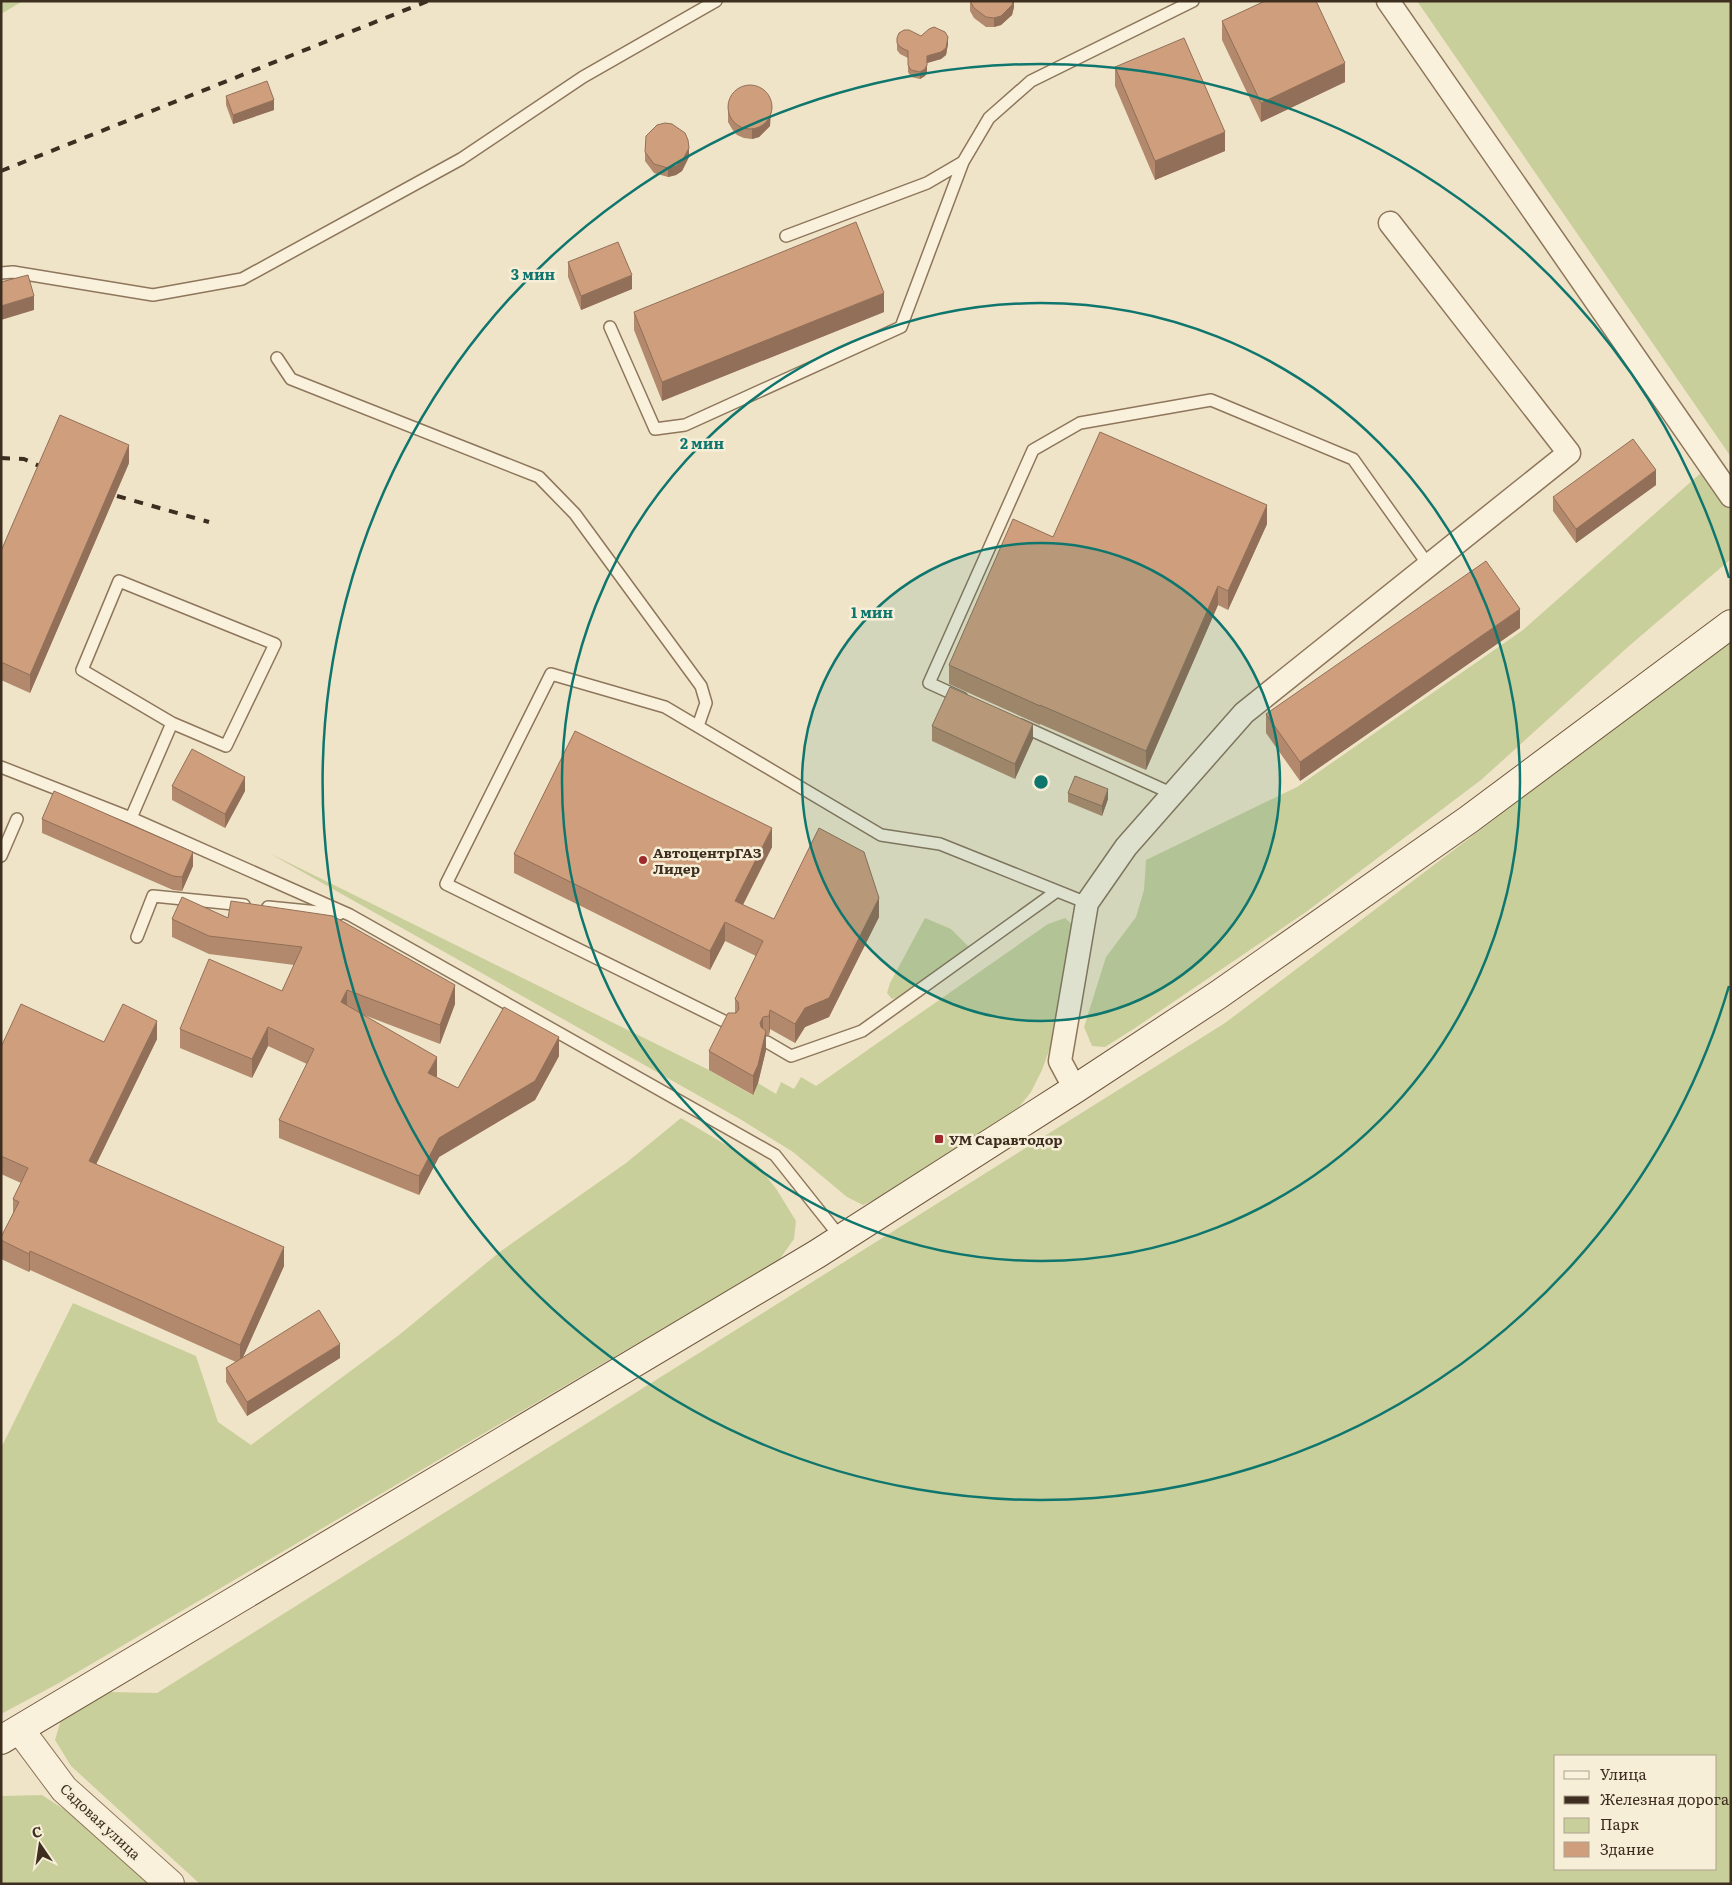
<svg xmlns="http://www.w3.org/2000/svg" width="1732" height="1885" font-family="Literata,serif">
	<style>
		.green { fill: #c9cf9b; fill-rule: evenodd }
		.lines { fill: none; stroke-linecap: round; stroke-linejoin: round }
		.service-casing { stroke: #8d765c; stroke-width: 14 }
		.minor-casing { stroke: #8d765c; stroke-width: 25 }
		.tertiary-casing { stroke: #8d765c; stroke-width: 30 }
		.secondary-casing { stroke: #6f573f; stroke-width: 30 }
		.service { stroke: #faf1dc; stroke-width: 11 }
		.minor { stroke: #faf1dc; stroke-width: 22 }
		.tertiary { stroke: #faf1dc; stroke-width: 28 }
		.secondary { stroke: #faf1dc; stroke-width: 28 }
		.rail { stroke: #3d2e20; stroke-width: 4; stroke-dasharray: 9 9; stroke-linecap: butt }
		.wall { fill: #b2896c }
		.shaded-wall { fill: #916f58 }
		.building { fill: #cf9f7d; stroke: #916f58 }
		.ring { fill: none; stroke: #0f766e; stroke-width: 2.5 }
		.poi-dot { fill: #9e2a2b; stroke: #f7eed8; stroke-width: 2 }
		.labels { text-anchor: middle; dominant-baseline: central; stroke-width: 5; stroke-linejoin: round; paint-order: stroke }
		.poi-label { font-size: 14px; font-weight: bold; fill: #3d2e20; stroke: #f7eed8; text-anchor: start }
		.street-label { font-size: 14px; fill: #3d2e20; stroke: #f7eed8 }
		.centre { fill: #0f766e; stroke: #f7eed8; stroke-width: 2.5 }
		.ring-label { font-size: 15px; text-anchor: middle; font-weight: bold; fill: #0f766e; stroke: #f7eed8; stroke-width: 5; stroke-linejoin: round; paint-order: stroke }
	</style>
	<rect width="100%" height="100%" fill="#f0e4c8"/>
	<path class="green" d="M1,1H23L1,14Z
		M1417,1H1731V457Z
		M1702,472L1731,512V559L1629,646L1481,780L1306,912L1135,1028L1105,1047L1092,1046L1084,1027L1106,957L1136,917L1144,890L1146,860L1297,787L1523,630Z
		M1731,640V1884H200L71,1766L55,1740L62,1716L110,1692L157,1693L1225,1023ZM1556,1756H1716V1869H1556Z
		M269,853L709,1070L752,1095L758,1083L776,1094L781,1082L794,1089L801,1077L816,1086L1048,924L1065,918L1077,929L1080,965L1042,1070L1031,1092L1019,1107L874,1200L863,1205L847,1197L793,1152L740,1119Z
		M925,918L951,929L969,947L899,997L892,999L887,993L890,983Z
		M681,1118L756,1163L777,1190L796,1221L794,1239L779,1260L59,1683L1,1714V1448L73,1303L196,1356L218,1422L251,1445L399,1335L501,1251L626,1163Z
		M42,1795L100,1833L156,1884H1V1796Z"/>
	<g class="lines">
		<g class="service-casing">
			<path id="service" d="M786,236L927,183L963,162
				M1,273L13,272L153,295L242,279L461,159L583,77L716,1
				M610,327L655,429L685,425L901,327L963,162L989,118L1031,81L1193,1
				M277,358L291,379L539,477L575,514L701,686L706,703L698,726
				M962,698L929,683L1033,450L1080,423L1211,400L1353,459L1429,566
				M1020,725L1173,794
				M1,767L131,818L350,915L775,1155L841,1238
				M131,818L172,723L82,670L119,581L275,644L226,746L172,723
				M1,856L17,819
				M268,907L339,914
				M137,937L153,896L244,905
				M732,1025L446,884L551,674L665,707L881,835L940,844L1087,903
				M767,1042L791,1056L862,1031L1057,891"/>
		</g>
		<g class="minor-casing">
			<path id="minor" d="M1388,1L1731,496
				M1075,1089L1060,1061L1087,903L1126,847L1244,713L1569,453L1390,223"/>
		</g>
		<g class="tertiary-casing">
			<path id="tertiary" d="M20,1730L64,1789L170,1884"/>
		</g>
		<g class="secondary-casing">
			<path id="secondary" d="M1,1740L817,1254L1075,1089L1218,995L1468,820L1731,624"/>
		</g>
		<use href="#service" class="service"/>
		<use href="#minor" class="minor"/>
		<use href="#tertiary" class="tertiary"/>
		<use href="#secondary" class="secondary"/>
		<path class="rail" d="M1,171L428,1
			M1,458L24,459L46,469
			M117,496L209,522"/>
	</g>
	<path class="wall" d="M970,1H1014V7L1012,15L1001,25L994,27H986L974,18L970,11Z
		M1222,21L1345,82L1261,122L1222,40Z
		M921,36L948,44L946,55L941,59L927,63V72L925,76L920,79L911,77L908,72V58L900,54L897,50V38Z
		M1115,67L1225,151L1155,180L1115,86Z
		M226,96L274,110L233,124L226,105Z
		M728,105L771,111L770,126L759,137L752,139L744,138L737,135L732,129L728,122Z
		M645,152L689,157L682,171L676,175L668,177L654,173L645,161Z
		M568,262L632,289L581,310L568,277Z
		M634,312H884L662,401L634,330Z
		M129,463L30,693L1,680V551Z
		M1656,485L1576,543L1553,511V497Z
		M1267,524L1228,610L1218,605L1146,770L1040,724V725L949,684V665L1053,537Z
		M1520,628L1300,781L1266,733V714Z
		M932,726L1033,739L1015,779L932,741Z
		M172,786L245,791L225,828L172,800Z
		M1068,793L1108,799L1102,816L1068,802Z
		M42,819L193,866L182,891L173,890L42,833Z
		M772,847L743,905L774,919L879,917L829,1017L805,1027L795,1043L770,1029L769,1035H766V1050L758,1083L753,1095L709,1070V1051L735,1013V999L756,956L725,941L710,970L514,873V854Z
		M228,918L455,1004L440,1044L364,1015L437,1076L436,1077L458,1088L559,1056L535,1100L439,1157L419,1195L279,1138V1120L307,1064L268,1046L252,1078L180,1048V1029L282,991L294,965L209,954L172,937V919Z
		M157,1039L96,1164L284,1266L243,1357L340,1358L247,1416L226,1382V1368L236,1362L30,1270L29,1272L1,1259V1237L13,1214V1199L21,1183L1,1174V1047Z"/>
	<path class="shaded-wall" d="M1013,1H1014V7L1012,15L1001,25L994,27V18Z
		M948,37V44L946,55L941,59L927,63V56Z
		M1345,63V82L1261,122V103Z
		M927,65V72L925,76L920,79V72Z
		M274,100V110L233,124V115Z
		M771,101L770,126L759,137L752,139V129Z
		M1225,132V151L1155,180V161Z
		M689,148V157L682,171L676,175L668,177V168Z
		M632,275V289L581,310V296Z
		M884,293V312L662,401V382Z
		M34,296V310L1,320V306Z
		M129,445V463L30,693V675Z
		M1656,470V485L1576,543V529Z
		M1267,505V524L1228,610V591Z
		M1218,586V605L1146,770V751Z
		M1520,609V628L1300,781V762Z
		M1033,724V739L1015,779V764Z
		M245,777V791L225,828V814Z
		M1108,789V799L1102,816V806Z
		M772,828V847L735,920V901Z
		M193,852V866L182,891V877Z
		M879,898V917L829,1017L805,1027L795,1043V1024L805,1008Z
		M725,922V941L710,970V951Z
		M455,985V1004L440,1044V1025Z
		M347,990V1008L341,1002Z
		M770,1010V1029L769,1035V1016Z
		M763,1017V1036L760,1023Z
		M157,1021V1039L89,1179V1161Z
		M268,1027V1046L252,1078V1059Z
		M766,1031V1050L758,1083L753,1095V1076Z
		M559,1037V1056L535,1100L439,1157L419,1195V1176L439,1138Z
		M437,1057V1076L428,1092V1073Z
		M284,1247V1266L240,1364V1345Z
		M30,1251V1270L29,1272V1254Z
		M340,1344V1358L247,1416V1402Z"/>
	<path class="building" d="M970,1H1013L1012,5L1001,16L994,18L986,17L974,8Z
		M1265,1H1316L1345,63L1261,103L1222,21Z
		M934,27L945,32L948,37L946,48L941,52L927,56V65L925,69L920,72L911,70L908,65V51L900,47L897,43V38L899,33L904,30H909L921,36L929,29Z
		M1184,38L1225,132L1155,161L1115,67Z
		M267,81L274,100L233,115L226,96Z
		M728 107a22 22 0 1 1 44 0a22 22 0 1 1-44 0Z
		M665,123L672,124L685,133L688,140L689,148L682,161L676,166L668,168L654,164L645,152L646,136L657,125Z
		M856,222L884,293L662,382L634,312Z
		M618,242L632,275L581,296L568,262Z
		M28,275L34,296L1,306V282Z
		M60,415L129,445L30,675L1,662V551Z
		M1100,432L1267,505L1228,591L1218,586L1146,751L1040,705V706L949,665L1013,519L1053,537Z
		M1633,439L1656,470L1576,529L1553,497Z
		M1486,561L1520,609L1300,762L1266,714Z
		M950,687L1033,724L1015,764L932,726Z
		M575,731L772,828L735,901L774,919L819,828L864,852L879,898L829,998L805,1008L795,1024L770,1010L769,1016L763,1017L760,1023L761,1027L766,1031L758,1065L753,1076L709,1051L728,1013H736L739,1009L738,1002L735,999L763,941L725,922L710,951L514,854Z
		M192,749L245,777L225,814L172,786Z
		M1075,776L1108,789L1102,806L1068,793Z
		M54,791L193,852L182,877L173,876L42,819Z
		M182,897L228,918L231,901L333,916L455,985L440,1025L347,990L341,1002L437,1057L428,1073L458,1088L504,1007L559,1037L535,1081L439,1138L419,1176L279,1120L314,1049L268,1027L252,1059L180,1029L209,959L282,991L302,947L209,936L172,919Z
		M21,1004L104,1042L123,1004L157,1021L89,1161L284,1247L240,1345L30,1251L29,1254L1,1240V1237L19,1202L13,1199L28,1168L1,1156V1047Z
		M319,1310L340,1344L247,1402L226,1368Z"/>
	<circle cx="1041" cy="782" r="239" fill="#0f766e" fill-opacity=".12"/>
	<g class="ring">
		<circle cx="1041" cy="782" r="239"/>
		<circle cx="1041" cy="782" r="479"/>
		<path d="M1729 986A718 718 0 1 1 1729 578"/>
	</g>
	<g class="poi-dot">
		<circle cx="643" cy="860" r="5"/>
		<rect x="934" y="1134" width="10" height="10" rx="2.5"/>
	</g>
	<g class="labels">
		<g class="poi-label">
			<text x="653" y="852">АвтоцентрГАЗ<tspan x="653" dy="16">Лидер</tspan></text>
			<text x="949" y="1139">УМ Саравтодор</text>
		</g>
		<g class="street-label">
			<text transform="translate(101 1821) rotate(43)">Садовая улица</text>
		</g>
	</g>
	<circle cx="1041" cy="782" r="8" class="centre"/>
	<g class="ring-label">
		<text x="533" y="280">3 мин</text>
		<text x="702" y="449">2 мин</text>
		<text x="872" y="618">1 мин</text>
	</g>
	<rect width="1732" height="1885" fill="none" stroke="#3d2e20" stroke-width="5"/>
	<rect x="1554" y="1755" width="162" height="115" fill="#f7eed8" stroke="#ada18e"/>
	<rect x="1564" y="1771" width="25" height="8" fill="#faf1dc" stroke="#ada18e"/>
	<text x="1600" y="1780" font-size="15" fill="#3d2e20">Улица</text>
	<rect x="1564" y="1796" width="25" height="8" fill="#3d2e20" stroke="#ada18e"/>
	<text x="1600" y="1805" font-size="15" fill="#3d2e20">Железная дорога</text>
	<rect x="1564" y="1818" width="25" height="15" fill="#c9cf9b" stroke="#ada18e"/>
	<text x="1600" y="1830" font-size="15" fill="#3d2e20">Парк</text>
	<rect x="1564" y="1842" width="25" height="15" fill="#cf9f7d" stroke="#ada18e"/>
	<text x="1600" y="1855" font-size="15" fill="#3d2e20">Здание</text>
	<g transform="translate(40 1845) rotate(347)" stroke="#f7eed8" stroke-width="4" paint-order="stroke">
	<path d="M0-4L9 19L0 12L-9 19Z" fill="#3d2e20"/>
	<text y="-8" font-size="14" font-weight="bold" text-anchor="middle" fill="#3d2e20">С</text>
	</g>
</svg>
